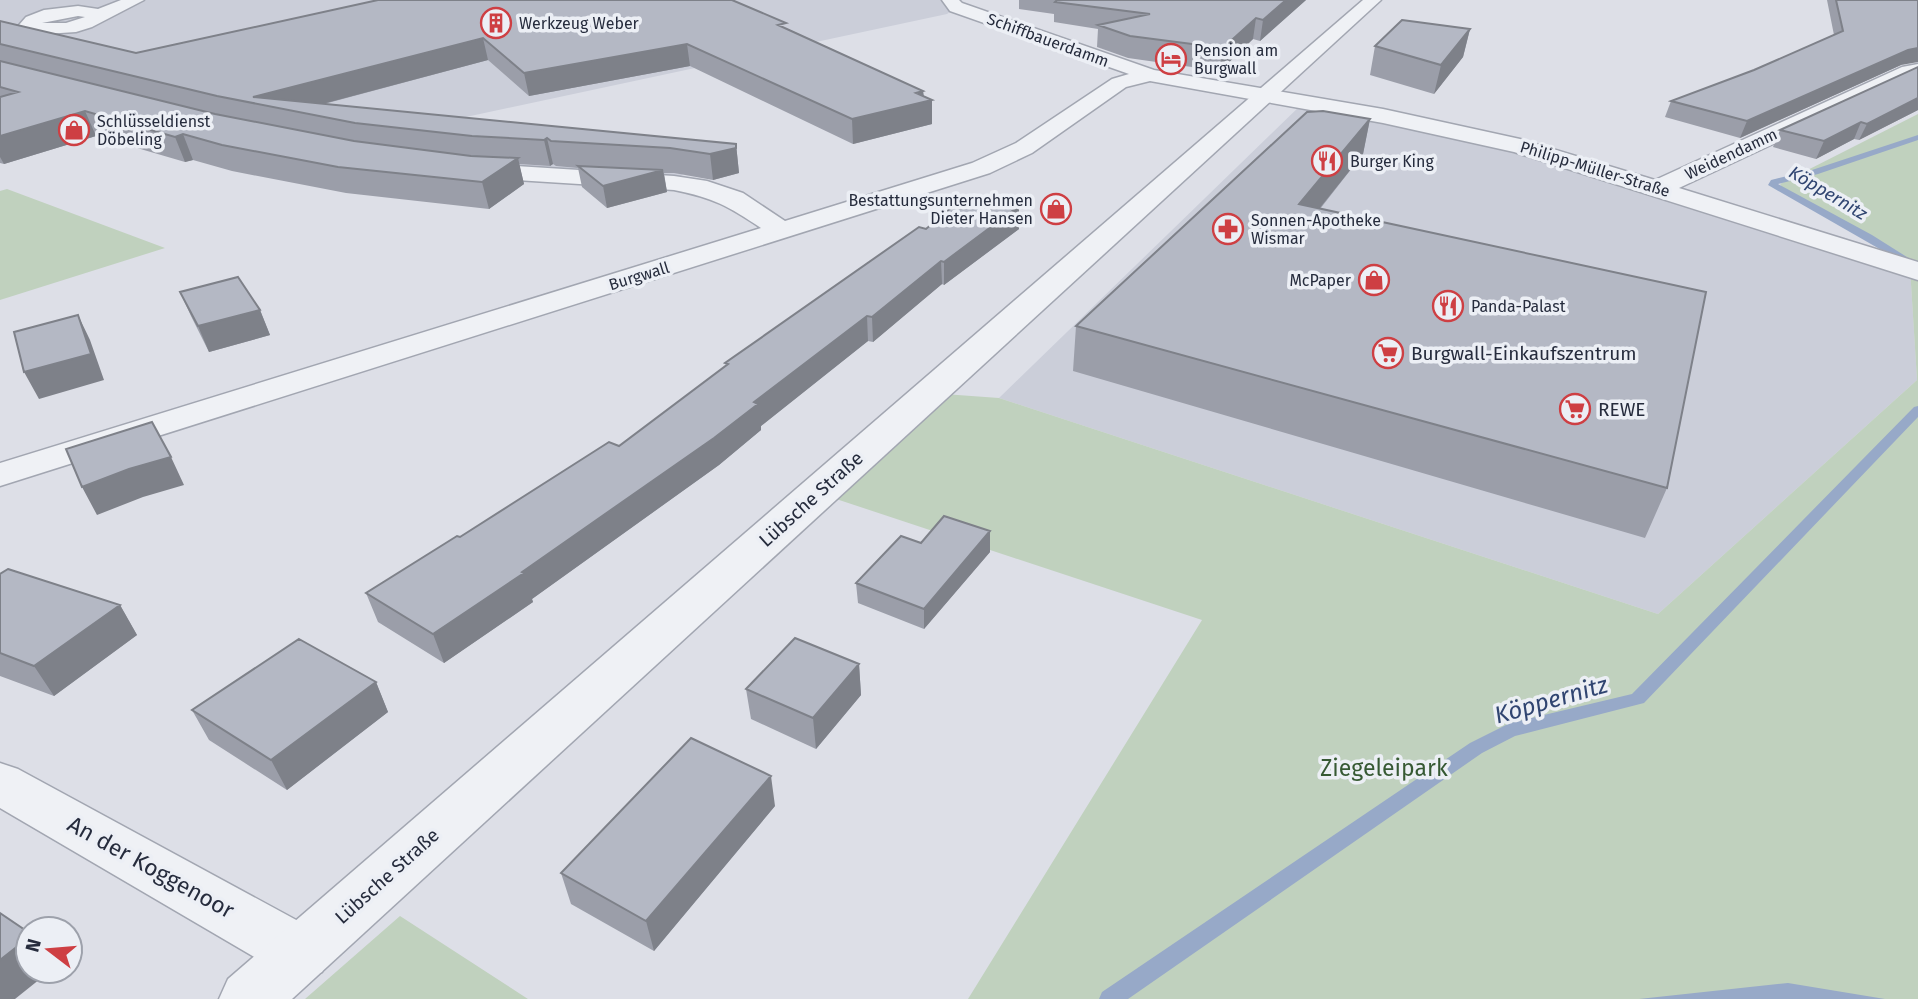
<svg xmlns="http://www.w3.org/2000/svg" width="1918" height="999" font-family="'Fira Sans',sans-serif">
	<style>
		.built { fill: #cbced9 }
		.green { fill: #c0d1be }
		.water { fill: #97a9c8 }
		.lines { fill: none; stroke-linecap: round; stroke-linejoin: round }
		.stream { fill: #97a9c8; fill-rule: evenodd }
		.minor-casing { stroke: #a2a6b1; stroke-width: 3 }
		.tertiary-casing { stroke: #a2a6b1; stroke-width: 3 }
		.minor { fill: #eff1f5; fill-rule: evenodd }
		.tertiary { fill: #eff1f5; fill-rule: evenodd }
		.wall { fill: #9b9ea9 }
		.shaded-wall { fill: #7e8189 }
		.building { fill: #b4b8c4; stroke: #7e8189; stroke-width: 2 }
		.labels { text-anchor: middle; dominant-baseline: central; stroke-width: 7; stroke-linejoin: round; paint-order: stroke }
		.far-poi-label { font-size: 16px; fill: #262c3d; stroke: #eceff5; text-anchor: start }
		.far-street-label { font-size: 16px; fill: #262c3d; stroke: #eceff5 }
		.far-water-label { font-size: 18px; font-style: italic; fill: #304571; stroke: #eceff5 }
		.poi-label { font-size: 19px; fill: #262c3d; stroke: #eceff5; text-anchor: start }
		.street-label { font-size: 19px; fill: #262c3d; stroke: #eceff5 }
		.near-park-label { font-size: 23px; fill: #365933; stroke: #eceff5 }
		.near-street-label { font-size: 23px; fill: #262c3d; stroke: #eceff5 }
		.near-water-label { font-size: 24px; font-style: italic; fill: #304571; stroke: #eceff5 }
	</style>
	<rect width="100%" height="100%" fill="#dddfe7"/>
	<path class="built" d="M0,0H950L956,7L947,14L438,123L698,159L674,183L587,179L0,72Z
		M1304,102L1521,146L1910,268L1917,380L1658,614L999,398Z"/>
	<path class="green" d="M1918,114V999H968L1202,620L818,493L930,393L999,398L1658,614L1917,380L1910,268L1883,243L1785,192L1780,184Z
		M7,189L165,248L0,300V191Z
		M400,916L528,999H305Z"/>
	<path class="water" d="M1788,983L1885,999H1639Z"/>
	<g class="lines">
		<path class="stream" d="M1918,135V140L1818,174L1778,184L1872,235L1918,264V271L1768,185L1771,180L1812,170Z
			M1918,406V417L1644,703L1515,736L1482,753L1128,999H1099L1102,992L1470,743L1510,723L1632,694L1914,407Z"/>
		<g class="minor-casing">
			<path id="minor" d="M121,0H144L92,27L76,32L45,34L22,29L19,25L26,17L44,10L78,6L98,9ZM78,16L85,17L66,23H42Z
				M942,0H959L962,3L1154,70L1383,109L1520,139L1655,180L1902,67L1918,64V76L1679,188L1918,262V280L1514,152L1383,123L1150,81L1126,87L1032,153L990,173L0,486V463L761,228C728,206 714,198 674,190L469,177L460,175L457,170L460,165L469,163L674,176L707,181L743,193L785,221L972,163L1016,143L1112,79L1129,74L950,11Z
				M0,763L18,769L322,934L330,953L322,972L301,979L280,972L0,808Z"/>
		</g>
		<g class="tertiary-casing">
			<path id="tertiary" d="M1363,0H1381L292,999H219L228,979Z"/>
		</g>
		<use href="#minor" class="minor"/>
		<use href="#tertiary" class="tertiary"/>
	</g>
	<path class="wall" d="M378,0L786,28L923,91L924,96L932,100V124L853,144L690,66L529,96L488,60L324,104L736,144L739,173L713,180L674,173H664L667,192L607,208L582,187L578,168L556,166L553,164L550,166L519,164L524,184L489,209L346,193L232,171L193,160L185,162L96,136L4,164L0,163V21L136,53Z
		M1019,0H1306L1260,41L1253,39L1220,71L1128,58L1097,47L1098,29L1054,22V14L1019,9Z
		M1827,0H1918L1901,65L1740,138L1665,117L1671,101L1754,70L1834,35Z
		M1470,29L1463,57L1434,94L1370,75L1375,46Z
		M1918,67V110L1859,140L1854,139L1816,159L1773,147L1780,130Z
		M1370,119L1363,154L1320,209L1667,488L1645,538L1073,371L1076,326Z
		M926,229H1019L944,285L942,284L873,342L868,341L761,426V430L719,465L532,599L533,602L444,663L378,622L366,593L460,537L619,446L726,366L725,363Z
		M180,292L260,310L270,335L209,352L191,316Z
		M990,531V552L924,629L858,603L856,583L921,543Z
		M0,574L120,605L137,635L54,696L0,676Z
		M859,664L861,695L816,749L751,719L746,689Z
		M376,682L388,712L287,790L209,740L192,710Z
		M775,806L654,951L571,904L561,873Z"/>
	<path class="shaded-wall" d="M1286,0H1306L1260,41L1263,20Z
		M1256,18L1253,39L1220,71L1223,48Z
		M1470,29L1463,57L1434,94L1441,65Z
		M483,38L488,60L296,111L253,97Z
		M687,44L690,66L529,96L524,73Z
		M1918,48V62L1901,65L1740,138L1747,121L1908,50Z
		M923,91L924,102L932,100V124L853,144L852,119L916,93Z
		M1918,98V110L1859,140L1867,124Z
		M85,111L96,136L4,164L0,157V136Z
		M1370,119L1363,154L1291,244L1299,204Z
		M1861,122L1854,139L1816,159L1824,141Z
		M183,134L193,160L185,162L175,137Z
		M547,138L553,164L550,166L544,140Z
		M736,144L739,173L713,180L710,154Z
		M518,158L524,184L489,209L482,182Z
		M663,170L667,192L607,208L603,186Z
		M1019,206V229L944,285V262Z
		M941,261L942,284L873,342L872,317Z
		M260,310L270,335L209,352L198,326Z
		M78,315L90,340L104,380L39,399L24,372Z
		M867,316L868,341L761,426V430L719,465L532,599L533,602L444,663L433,634L522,572L754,402Z
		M171,457L184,485L143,497L97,515L82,487L129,469Z
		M990,531V552L924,629V609Z
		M120,605L137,635L54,696L34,666Z
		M859,664L861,695L816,749L813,718Z
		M376,682L388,712L287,790L271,760Z
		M771,776L775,806L654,951L646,921Z
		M28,938V971H50L15,999H0V960Z"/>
	<path class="building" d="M378,0H732L786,23L778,25L923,91L916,93L932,100L852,119L687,44L524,73L483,38L253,97L736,144V148L710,154L670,148L551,141L547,138L544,140L472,136L355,123L217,96L0,44V21L136,53Z
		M1057,0H1286L1263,20L1256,18L1223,48L1130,36L1098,25L1150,14L1055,2Z
		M1836,0H1918V48L1908,50L1747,121L1671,101L1754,70L1843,31Z
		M1402,20L1470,29L1441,65L1375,46Z
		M0,61L215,114L354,141L471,156L518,158L482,182L338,167L222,145L183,134L175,137L85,111L0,136V97L18,92L0,87Z
		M1918,67V98L1867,124L1861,122L1824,141L1780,130Z
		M1323,111L1370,119L1299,204L1706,292L1667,488L1076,326L1307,112Z
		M578,166L663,170L603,186Z
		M965,196L1019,206L944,262L941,261L872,317L867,316L754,402L758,404L714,438L522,572L524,573L433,634L366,593L457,536L460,537L609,442L619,446L728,364L725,363L919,227L926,229Z
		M238,277L260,310L198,326L180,292Z
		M78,315L91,354L24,372L14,332Z
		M152,422L171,457L129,469L82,487L66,449Z
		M944,516L990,531L924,609L856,583L901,536L921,543Z
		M8,569L120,605L34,666L0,653V574Z
		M795,638L859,664L813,718L746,689Z
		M299,639L376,682L271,760L192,710Z
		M691,738L771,776L646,921L561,873Z
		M0,913L28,932V938L0,960Z"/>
	<defs>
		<g id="building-ring" transform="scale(1.575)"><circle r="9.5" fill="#eceff5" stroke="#ce3f43" stroke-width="1.5"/><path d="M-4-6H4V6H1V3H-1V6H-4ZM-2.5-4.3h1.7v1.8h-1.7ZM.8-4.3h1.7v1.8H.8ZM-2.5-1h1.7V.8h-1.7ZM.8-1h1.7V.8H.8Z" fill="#ce3f43"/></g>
		<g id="hotel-ring" transform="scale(1.575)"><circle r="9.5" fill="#eceff5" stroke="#ce3f43" stroke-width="1.5"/><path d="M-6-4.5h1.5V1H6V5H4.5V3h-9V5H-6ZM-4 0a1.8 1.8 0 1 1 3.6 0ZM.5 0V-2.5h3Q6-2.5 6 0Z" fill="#ce3f43"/></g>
		<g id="shop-ring" transform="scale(1.575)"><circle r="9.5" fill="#eceff5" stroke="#ce3f43" stroke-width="1.5"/><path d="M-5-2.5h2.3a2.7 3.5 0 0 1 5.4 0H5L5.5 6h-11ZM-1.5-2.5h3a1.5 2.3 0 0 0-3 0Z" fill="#ce3f43"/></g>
		<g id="restaurant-ring" transform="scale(1.575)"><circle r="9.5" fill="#eceff5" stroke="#ce3f43" stroke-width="1.5"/><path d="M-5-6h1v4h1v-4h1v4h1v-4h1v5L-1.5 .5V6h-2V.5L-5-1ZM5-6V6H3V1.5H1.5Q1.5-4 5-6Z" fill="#ce3f43"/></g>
		<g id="pharmacy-ring" transform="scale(1.575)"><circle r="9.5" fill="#eceff5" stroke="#ce3f43" stroke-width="1.5"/><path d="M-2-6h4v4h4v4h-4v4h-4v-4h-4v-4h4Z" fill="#ce3f43"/></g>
		<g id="supermarket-ring" transform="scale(1.575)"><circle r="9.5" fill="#eceff5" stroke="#ce3f43" stroke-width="1.5"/><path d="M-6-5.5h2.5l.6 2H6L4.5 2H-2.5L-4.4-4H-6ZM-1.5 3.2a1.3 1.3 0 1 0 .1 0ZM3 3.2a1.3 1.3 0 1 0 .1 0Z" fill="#ce3f43"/></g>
	</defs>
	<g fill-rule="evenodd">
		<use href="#building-ring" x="496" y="23"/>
		<use href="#hotel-ring" x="1171" y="59"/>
		<use href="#shop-ring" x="74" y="130"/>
		<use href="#restaurant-ring" x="1327" y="161"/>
		<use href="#shop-ring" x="1056" y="209"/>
		<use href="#pharmacy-ring" x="1228" y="229"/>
		<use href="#shop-ring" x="1374" y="280"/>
		<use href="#restaurant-ring" x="1448" y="306"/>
		<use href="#supermarket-ring" x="1388" y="353"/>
		<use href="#supermarket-ring" x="1575" y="409"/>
	</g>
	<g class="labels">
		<g class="far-poi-label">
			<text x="519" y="23">Werkzeug Weber</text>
			<text x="1194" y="50">Pension am<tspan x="1194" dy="18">Burgwall</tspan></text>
			<text x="97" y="121">Schlüsseldienst<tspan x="97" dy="18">Döbeling</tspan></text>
			<text x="1350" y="161">Burger King</text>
			<text x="1033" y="200" text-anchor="end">Bestattungsunternehmen<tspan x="1033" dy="18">Dieter Hansen</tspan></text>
			<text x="1251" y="220">Sonnen-Apotheke<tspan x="1251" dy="18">Wismar</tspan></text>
			<text x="1351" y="280" text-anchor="end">McPaper</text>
			<text x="1471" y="306">Panda-Palast</text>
		</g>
		<g class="far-street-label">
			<text transform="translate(1048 40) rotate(20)">Schiffbauerdamm</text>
			<text transform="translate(1731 154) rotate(-25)">Weidendamm</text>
			<text transform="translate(1595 169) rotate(17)">Philipp-Müller-Straße</text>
			<text transform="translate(639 276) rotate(-17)">Burgwall</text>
		</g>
		<g class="far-water-label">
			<text transform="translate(1828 193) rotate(31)">Köppernitz</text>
		</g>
		<g class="poi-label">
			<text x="1411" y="353">Burgwall-Einkaufszentrum</text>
			<text x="1598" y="409">REWE</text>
		</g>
		<g class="street-label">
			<text transform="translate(811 499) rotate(-42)">Lübsche Straße</text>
			<text transform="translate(387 876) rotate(-42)">Lübsche Straße</text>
		</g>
		<g class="near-park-label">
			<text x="1384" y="768">Ziegeleipark</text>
		</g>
		<g class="near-street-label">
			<text transform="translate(151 867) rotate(29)">An der Koggenoor</text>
		</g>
		<g class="near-water-label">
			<text transform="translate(1551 700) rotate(-16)">Köppernitz</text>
		</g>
	</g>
	<g transform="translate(49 950) rotate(286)"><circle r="33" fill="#eceff5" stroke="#9da1ab" stroke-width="2"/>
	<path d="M0-5L12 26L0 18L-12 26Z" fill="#ce3f43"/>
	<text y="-10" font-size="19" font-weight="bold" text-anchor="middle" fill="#262c3d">N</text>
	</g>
</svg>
